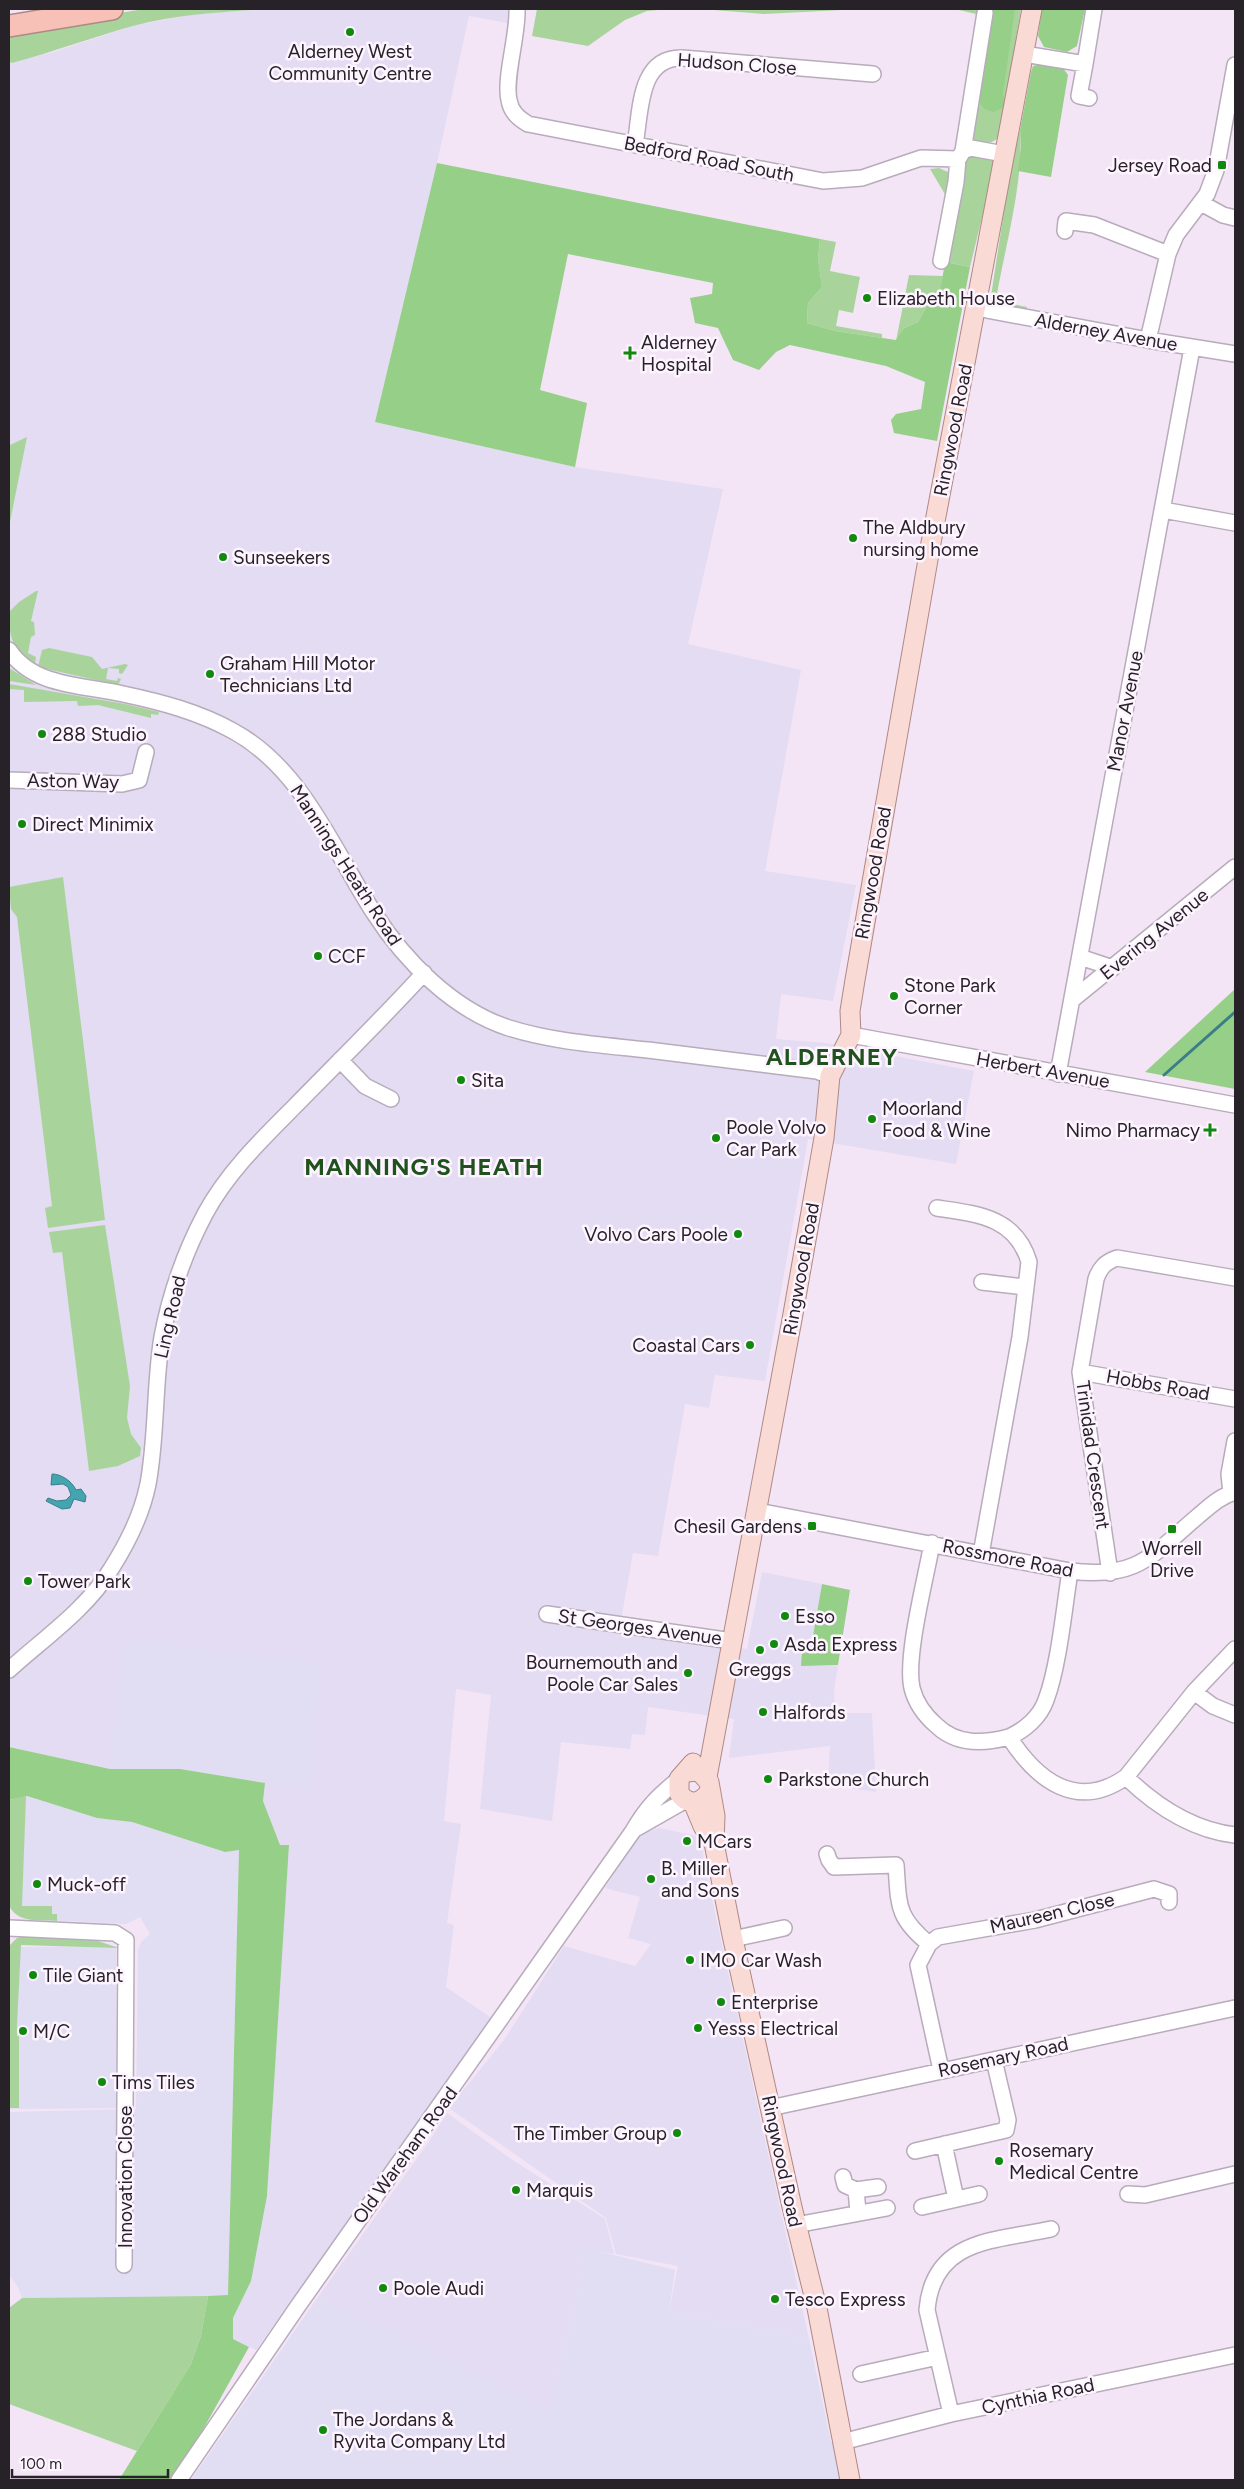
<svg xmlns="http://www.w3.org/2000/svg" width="1244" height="2489" font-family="Figtree,sans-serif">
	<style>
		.commercial { fill: #e3dcf2 }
		.industrial { fill: #e1ddf3 }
		.green { fill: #a8d49c }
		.forest { fill: #96cf87 }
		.water { fill: #43a5b0; stroke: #3b7e87 }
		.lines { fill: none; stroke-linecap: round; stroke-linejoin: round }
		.stream { stroke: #3b7e87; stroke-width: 3 }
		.minor-casing { stroke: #b8abbb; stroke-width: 18 }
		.major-casing { stroke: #ae8986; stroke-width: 21 }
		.highway-casing { stroke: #ae8986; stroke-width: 24 }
		.minor { stroke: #fff; stroke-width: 15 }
		.major { stroke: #fadad4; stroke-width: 19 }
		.highway { stroke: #f7c1b8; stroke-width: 21 }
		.poi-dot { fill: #11890e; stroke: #fdf4ff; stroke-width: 2 }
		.labels { text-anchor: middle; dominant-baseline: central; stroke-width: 5; stroke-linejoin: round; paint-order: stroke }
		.poi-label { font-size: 19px; fill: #272228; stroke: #fdf4ff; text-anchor: start }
		.street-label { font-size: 19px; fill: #272228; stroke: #fdf4ff }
		.district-label { font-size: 24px; font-weight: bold; letter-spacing: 1px; fill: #20521d; stroke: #fdf4ff }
	</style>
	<rect width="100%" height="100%" fill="#f3e5f6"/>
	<path class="commercial" d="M266,9H507L513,24L469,16L437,163L375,422L575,467L723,489L688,644L801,670L765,871L856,885L833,1001L781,994L776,1039L826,1043L974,1071L956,1164L808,1139L765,1381L715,1375L709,1408L685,1404L658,1556L633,1553L619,1631L747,1649L762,1572L822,1584L810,1653L801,1665L838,1666L834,1691L835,1713H872L876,1792L828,1785L830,1746L729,1758L734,1719L648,1707L645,1735L632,1734L630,1749L561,1742L552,1821L480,1809L491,1695L456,1689L444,1821L461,1824L447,1923L454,1925L446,1987L493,2019L256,2350L233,2339V2318L251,2281L267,2196L289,1845H280L263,1801L265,1783L180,1769H110L9,1747V1679L78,1617L117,1574L144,1525L154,1487L156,1463L141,1449L145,1464L140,1489L116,1548L85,1591L9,1661V62L12,63L53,52L133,26L193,14Z
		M660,1828L697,1836L701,1841L706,1872L809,2339L669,2312L678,2266L616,2254L606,2218L449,2108L504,2040L564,1946L635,1966L651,1944L628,1938L640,1897L605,1888L639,1837L647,1832Z
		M447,2113L511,2159L605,2219L614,2254L585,2249L571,2325L548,2411L318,2297L428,2143Z"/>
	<path class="industrial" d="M124,1640L320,1664L309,1790L180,1769H110Z
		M26,1796L97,1818L132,1822L225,1852L239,1849L228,2296L22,2298L17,2285L9,2275V2112L136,2109L138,1949L141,1942L150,1934L140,1917L126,1924L27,1919L19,1917Z
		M116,1946V2108L9,2109L16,1947Z
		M585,2248L675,2270L669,2312L809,2339L831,2442H842L850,2480H191L318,2297L548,2410L571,2325Z"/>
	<path class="green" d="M144,9H266C221,12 177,14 133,26C93,37 53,52 12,63L9,62V31Z
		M537,9H670L647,11L625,20L588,46L532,36Z
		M701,9H861L764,14Z
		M955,9H1021L1000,136C991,146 982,143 970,142L980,15Z
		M1020,130C1024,180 1006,243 997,294L1002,302L1027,307L1026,311L994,305L991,296L1012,159Z
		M972,153L987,156L994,160V168L970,267L945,262L965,156Z
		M939,168L948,172L950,185L946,196L930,169Z
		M820,239L836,242L830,271L860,277L853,313L839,310L836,326L882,334V338L835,331L807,323L808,303L822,287L818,259Z
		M909,275L943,276L939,299L932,297L918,322L904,328L896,341Z
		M27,437L9,527L10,445Z
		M36,591H38L31,621L34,622L35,635L31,637L28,653L36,657L35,664C12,648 9,639 9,612L19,602Z
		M49,648L92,657L102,669L125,664L128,665L122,674L119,673V669L108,668L106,679L117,681L118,678L121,679L118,685L38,667L42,650Z
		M9,668L36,685L9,681Z
		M9,684L125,704L159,712L158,715L151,714V718L98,705L78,706L77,701L24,702V690L9,689Z
		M63,877L105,1220L48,1228L45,1208L52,1206L17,917L11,909L9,887Z
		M105,1225L130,1386L127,1418L131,1434L141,1448L140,1456L118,1466L89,1471L62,1252L53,1253L49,1232Z
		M26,1796L22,1906H52V1914H57V1921C40,1920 16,1923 9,1905V1800Z
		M25,1936L98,1941L119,1948L21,1945L17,2025V2036H19V2108H9V1946L17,1938Z
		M208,2296L201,2336L191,2364L137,2451L9,2404V2308L22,2298Z"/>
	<path class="forest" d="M991,9H1015L1003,94L1005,107L993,112L984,109L976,95Z
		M1042,9H1085L1077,46L1067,52L1044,47L1038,36Z
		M1042,64L1063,68L1068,75L1051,177L1018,171L1021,147L1020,130L1031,72L1033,66Z
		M437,163L820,239L818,259L822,287L808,303L807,323L835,331L896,340L904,328L918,322L932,297L939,298L945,262L970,267L937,441L894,433L891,420L896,414L921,409L925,382L886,366L790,345L776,352L759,370L733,360L718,328L695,323L690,298L712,294L713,283L568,254L540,390L587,403L575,467L375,422Z
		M1235,989V1089L1145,1072Z
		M822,1584L850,1590L838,1665L801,1666L802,1652L810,1653Z
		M9,1747L110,1769H180L265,1783L263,1801L280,1845H289L267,2196L251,2281L233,2318V2339L249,2347L200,2435L170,2480H119L191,2364L201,2336L208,2296L228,2295L239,1850L225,1852L132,1822L97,1818L27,1796L9,1800Z"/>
	<path class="water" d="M52,1474C61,1474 72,1481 76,1490L81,1489L86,1496L85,1502L74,1499L70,1508L62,1509L46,1501L48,1498L57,1501L66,1500L71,1495L68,1487L63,1484L51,1485Z"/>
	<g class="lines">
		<path class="stream" d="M1164,1075L1235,1012"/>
		<g class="minor-casing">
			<path id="minor" d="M517,10C518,35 504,79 509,100C511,112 518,118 528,124L823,181L862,178L921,158L958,159
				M1024,54L1085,64L1094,9
				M1085,64L1079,96L1089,98
				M635,145C641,112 638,57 682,58L873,74
				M963,151L985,13
				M959,158L963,151L971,148L1004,154
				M1201,203L1223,215L1235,218
				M1065,231L1066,221L1094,225L1168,254
				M941,261L956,182L958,159
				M976,308L1148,340L1235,354
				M1148,340L1168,254L1176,235L1207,194L1216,170L1235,65
				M1163,510L1235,523
				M9,650C33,687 84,685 123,694C161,702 199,712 233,731C303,769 333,850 374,913C405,961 453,1010 509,1028C553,1042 602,1045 648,1050C704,1057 760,1064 817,1071L830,1076
				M9,780L122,784L139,780L146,752
				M1080,957L1113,968
				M1072,1000L1235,867
				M851,1035L1235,1105
				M340,1060L365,1086L391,1099
				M1058,1074L1192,348
				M937,1208C977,1214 1016,1217 1029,1262L1020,1337L981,1554
				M982,1282L1025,1287
				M1080,1372L1235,1399
				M1231,1493L1229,1474L1235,1441
				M757,1511L1070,1571C1137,1579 1150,1557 1197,1517C1209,1507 1220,1496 1235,1492
				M932,1543C926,1578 905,1656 912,1688C916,1704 924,1715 937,1726C957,1745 983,1744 1009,1737C1036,1779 1076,1812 1126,1777C1157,1807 1192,1830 1235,1835
				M1110,1573L1080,1372L1096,1279C1100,1268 1105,1262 1117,1258L1235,1278
				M547,1614L732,1641
				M9,1670C43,1639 87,1609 111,1569C127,1544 142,1514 148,1484C157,1436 154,1385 162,1337C170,1294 185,1252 205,1214C227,1173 262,1139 294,1107C338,1062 382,1019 424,973
				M1194,1692L1213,1706L1235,1715
				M1009,1737C1025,1730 1040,1717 1046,1700C1059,1665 1064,1609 1070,1571
				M1126,1777L1194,1692L1235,1649
				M637,1828L686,1800
				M827,1854L829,1860L834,1867L896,1865C899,1905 896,1917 929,1944L918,1965L941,2070
				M9,1928L115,1933L126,1940L124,2265
				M733,1939L784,1928
				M929,1944L938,1937L1035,1920L1154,1889L1169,1894V1902
				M770,2108L1235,2008
				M944,2144L956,2199
				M915,2151L1006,2130L1008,2120L994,2060
				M843,2177L845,2185L856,2190L858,2212
				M856,2190L878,2187
				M1128,2194L1145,2195L1235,2174
				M922,2207L979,2194
				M796,2225L887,2208
				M861,2374L938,2357
				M951,2414L927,2310C933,2238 996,2241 1051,2229
				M842,2442L951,2414L1235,2355
				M179,2480L298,2306L633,1831C646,1808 658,1796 679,1779"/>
		</g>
		<g class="major-casing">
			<path id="major" d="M693,1763L679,1779V1793C688,1806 701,1804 709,1792
				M686,1772L699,1771L709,1782L715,1816L714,1843L732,1935L792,2207L817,2308L850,2480
				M707,1777L793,1314L824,1138L830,1076L851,1035L850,1011L855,980L930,548L1032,9
				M693,1802L703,1826L714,1843"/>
		</g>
		<g class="highway-casing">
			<path id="highway" d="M9,26L112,9"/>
		</g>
		<use href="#minor" class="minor"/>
		<use href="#major" class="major"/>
		<use href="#highway" class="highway"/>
	</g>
	<g class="poi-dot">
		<circle cx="350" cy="32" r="5"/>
		<rect x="1217" y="160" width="10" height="10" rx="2.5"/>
		<circle cx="867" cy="298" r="5"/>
		<path d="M627.5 345.5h5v5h5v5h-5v5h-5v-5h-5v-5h5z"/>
		<circle cx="853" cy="538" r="5"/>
		<circle cx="223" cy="557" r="5"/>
		<circle cx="210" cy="674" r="5"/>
		<circle cx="42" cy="734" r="5"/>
		<circle cx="22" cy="824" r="5"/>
		<circle cx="318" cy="956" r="5"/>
		<circle cx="894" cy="996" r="5"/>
		<circle cx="461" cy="1080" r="5"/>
		<circle cx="872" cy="1119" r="5"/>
		<path d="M1207.5 1122.5h5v5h5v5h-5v5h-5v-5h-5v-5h5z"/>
		<circle cx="716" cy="1138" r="5"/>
		<circle cx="738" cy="1234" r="5"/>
		<circle cx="750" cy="1345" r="5"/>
		<rect x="807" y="1521" width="10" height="10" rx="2.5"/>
		<rect x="1167" y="1524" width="10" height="10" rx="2.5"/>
		<circle cx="28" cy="1581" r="5"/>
		<circle cx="785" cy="1616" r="5"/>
		<circle cx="774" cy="1644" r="5"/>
		<circle cx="760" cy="1650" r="5"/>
		<circle cx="688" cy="1673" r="5"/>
		<circle cx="763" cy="1712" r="5"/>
		<circle cx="768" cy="1779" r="5"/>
		<circle cx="687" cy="1841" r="5"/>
		<circle cx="651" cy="1879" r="5"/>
		<circle cx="37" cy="1884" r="5"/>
		<circle cx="690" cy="1960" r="5"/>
		<circle cx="33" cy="1975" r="5"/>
		<circle cx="721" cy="2002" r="5"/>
		<circle cx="698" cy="2028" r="5"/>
		<circle cx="23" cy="2031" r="5"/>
		<circle cx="102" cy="2082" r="5"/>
		<circle cx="677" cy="2133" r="5"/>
		<circle cx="999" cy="2161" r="5"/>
		<circle cx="516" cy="2190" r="5"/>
		<circle cx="383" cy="2288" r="5"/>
		<circle cx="775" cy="2299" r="5"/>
		<circle cx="323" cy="2430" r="5"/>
	</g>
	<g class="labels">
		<g class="poi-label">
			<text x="350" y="51" text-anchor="middle">Alderney West<tspan x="350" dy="22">Community Centre</tspan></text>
			<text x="1212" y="165" text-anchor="end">Jersey Road</text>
			<text x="877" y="298">Elizabeth House</text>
			<text x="641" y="342">Alderney<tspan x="641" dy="22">Hospital</tspan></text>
			<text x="863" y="527">The Aldbury<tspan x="863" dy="22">nursing home</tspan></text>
			<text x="233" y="557">Sunseekers</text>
			<text x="220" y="663">Graham Hill Motor<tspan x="220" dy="22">Technicians Ltd</tspan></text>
			<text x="52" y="734">288 Studio</text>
			<text x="32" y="824">Direct Minimix</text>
			<text x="328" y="956">CCF</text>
			<text x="904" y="985">Stone Park<tspan x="904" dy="22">Corner</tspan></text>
			<text x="471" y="1080">Sita</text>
			<text x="882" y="1108">Moorland<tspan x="882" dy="22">Food &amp; Wine</tspan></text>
			<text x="726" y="1127">Poole Volvo<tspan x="726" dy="22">Car Park</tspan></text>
			<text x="1200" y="1130" text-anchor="end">Nimo Pharmacy</text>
			<text x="728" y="1234" text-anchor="end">Volvo Cars Poole</text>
			<text x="740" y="1345" text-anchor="end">Coastal Cars</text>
			<text x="802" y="1526" text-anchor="end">Chesil Gardens</text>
			<text x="1172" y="1548" text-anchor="middle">Worrell<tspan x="1172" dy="22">Drive</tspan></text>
			<text x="38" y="1581">Tower Park</text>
			<text x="795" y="1616">Esso</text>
			<text x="784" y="1644">Asda Express</text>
			<text x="678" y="1662" text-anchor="end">Bournemouth and<tspan x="678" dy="22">Poole Car Sales</tspan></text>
			<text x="760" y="1669" text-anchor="middle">Greggs</text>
			<text x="773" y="1712">Halfords</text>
			<text x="778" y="1779">Parkstone Church</text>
			<text x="697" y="1841">MCars</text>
			<text x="661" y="1868">B. Miller<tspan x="661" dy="22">and Sons</tspan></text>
			<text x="47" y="1884">Muck-off</text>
			<text x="700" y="1960">IMO Car Wash</text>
			<text x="43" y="1975">Tile Giant</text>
			<text x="731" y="2002">Enterprise</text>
			<text x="708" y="2028">Yesss Electrical</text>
			<text x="33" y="2031">M/C</text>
			<text x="112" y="2082">Tims Tiles</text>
			<text x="667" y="2133" text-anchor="end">The Timber Group</text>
			<text x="1009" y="2150">Rosemary<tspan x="1009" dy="22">Medical Centre</tspan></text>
			<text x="526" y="2190">Marquis</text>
			<text x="393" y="2288">Poole Audi</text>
			<text x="785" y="2299">Tesco Express</text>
			<text x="333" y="2419">The Jordans &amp;<tspan x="333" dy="22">Ryvita Company Ltd</tspan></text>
		</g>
		<g class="street-label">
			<text transform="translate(737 64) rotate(4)">Hudson Close</text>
			<text transform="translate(709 159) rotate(11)">Bedford Road South</text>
			<text transform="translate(1106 332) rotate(10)">Alderney Avenue</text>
			<text transform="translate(953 430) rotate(-79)">Ringwood Road</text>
			<text transform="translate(1125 711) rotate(-79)">Manor Avenue</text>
			<text transform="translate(73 781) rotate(1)">Aston Way</text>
			<text transform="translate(346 865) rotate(57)">Mannings Heath Road</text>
			<text transform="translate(873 873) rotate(-80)">Ringwood Road</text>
			<text transform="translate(1154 934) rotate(-39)">Evering Avenue</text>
			<text transform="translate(1043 1070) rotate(10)">Herbert Avenue</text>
			<text transform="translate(801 1269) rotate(-80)">Ringwood Road</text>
			<text transform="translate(170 1317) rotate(-77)">Ling Road</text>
			<text transform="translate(1158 1385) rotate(10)">Hobbs Road</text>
			<text transform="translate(1093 1455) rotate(82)">Trinidad Crescent</text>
			<text transform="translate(1008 1558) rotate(11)">Rossmore Road</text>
			<text transform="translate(640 1627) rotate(8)">St Georges Avenue</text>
			<text transform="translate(1052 1913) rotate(-13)">Maureen Close</text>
			<text transform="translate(1003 2057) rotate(-12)">Rosemary Road</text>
			<text transform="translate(405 2155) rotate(-54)">Old Wareham Road</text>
			<text transform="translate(782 2161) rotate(78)">Ringwood Road</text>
			<text transform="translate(125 2177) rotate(-90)">Innovation Close</text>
			<text transform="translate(1038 2396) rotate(-12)">Cynthia Road</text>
		</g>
		<g class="district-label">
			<text x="832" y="1056">ALDERNEY</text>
			<text x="424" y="1166">MANNING'S HEATH</text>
		</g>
	</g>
	<rect width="1244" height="2489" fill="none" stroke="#272228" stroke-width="20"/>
	<path d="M12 2469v8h156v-8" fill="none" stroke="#272228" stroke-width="2.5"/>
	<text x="20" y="2469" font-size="15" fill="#272228" stroke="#fdf4ff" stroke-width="4" paint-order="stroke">100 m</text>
</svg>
